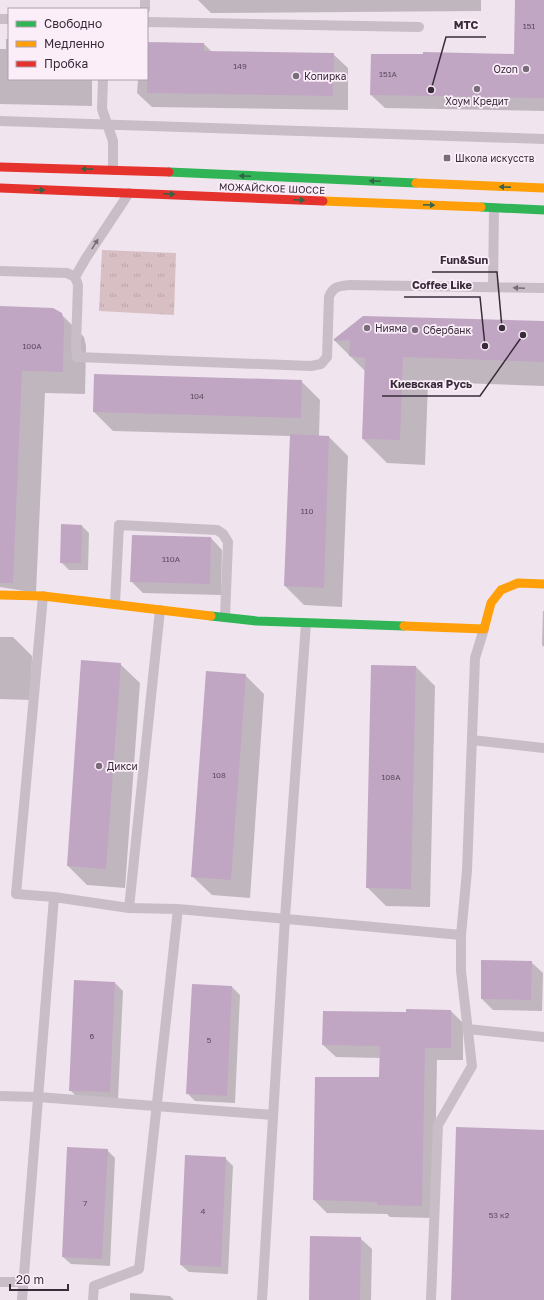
<svg xmlns="http://www.w3.org/2000/svg" width="544" height="1300" font-family="'Golos Text',sans-serif">
	<style>
		.grass { fill: url(#grass-tufts) }
		.shadow { fill: #0003 }
		.building { fill: #c0a6c3 }
		.lines { fill: none; stroke-linecap: round; stroke-linejoin: round }
		.lane { stroke: #c9bec8; stroke-width: 10 }
		.fast { stroke: #30b455; stroke-width: 9 }
		.slow { stroke: #ff9f0a; stroke-width: 9 }
		.jam { stroke: #e5322d; stroke-width: 9 }
		.oneway { fill: #366245 }
		.oneway2 { fill: #7a6d7a }
		.poi-dot { fill: #7a6c7a; stroke: #fbeef9; stroke-width: 1.5 }
		.labels { text-anchor: middle; dominant-baseline: central; stroke-width: 3.5; stroke-linejoin: round; paint-order: stroke }
		.number-label { font-size: 8px; fill: #5c4a5d }
		.poi-label { font-size: 10px; fill: #3a2b3b; stroke: #fbeef9; text-anchor: start }
		.street-label { font-size: 10px; fill: #3a2b3b; stroke: #fbeef9 }
		.leader { fill: none; stroke: #3a2b3b; stroke-width: 1.5 }
		.callout-dot { fill: #3a2b3b; stroke: #fbeef9; stroke-width: 1.5 }
		.callout-label { font-size: 11px; text-anchor: middle; font-weight: bold; fill: #3a2b3b; stroke: #fbeef9; stroke-width: 3.5; stroke-linejoin: round; paint-order: stroke }
	</style>
	<defs>
		<pattern id="grass-tufts" width="24" height="20" patternUnits="userSpaceOnUse"><rect width="24" height="20" fill="#d8bfc4"/><path d="M3 7l-1-3M5 7V3M7 7l1-3M15 17l-1-3M17 17v-4M19 17l1-3" fill="none" stroke="#baa4a9"/></pattern>
	</defs>
	<rect width="100%" height="100%" fill="#f0e5ee"/>
	<path class="grass" d="M102,250L176,253L174,315L99,311Z"/>
	<path class="shadow" d="M198,0H481V11L211,13Z
		M516,0H544V111L385,108L371,95L515,55Z
		M6,39H9V79H92V106L0,104V49H6Z
		M147,43L204,44L212,52L333,54L348,68V110L152,107L137,93L138,79H147Z
		M0,307L61,314L84,337L86,346L85,394L45,393L36,593L0,587Z
		M363,317L544,322V386L428,382L425,465L387,463L363,439L365,371L335,341Z
		M301,381L320,400L319,436L329,437L348,456L342,607L304,605L285,586L291,436L113,431L94,412Z
		M82,526L89,533L88,570H69L61,562Z
		M211,538L222,550L221,595L143,593L131,581Z
		M543,611H544V647L542,645Z
		M0,637H13L32,656L31,700L0,699Z
		M120,664L140,683L125,888L87,885L68,866Z
		M416,667L435,686L430,907L386,906L367,887Z
		M245,675L264,694L250,898L212,895L192,876Z
		M531,962L543,973L542,1011L493,1010L482,999Z
		M115,983L123,991L118,1100L78,1098L70,1090Z
		M232,987L240,995L235,1103L195,1101L188,1094Z
		M451,1011L463,1023V1060H437L434,1218L390,1217L387,1214L327,1213L314,1200L316,1078H380V1058L336,1057L323,1045L407,1013Z
		M107,1150L115,1158L110,1266L71,1264L63,1257Z
		M225,1158L233,1166L228,1274L189,1272L181,1265Z
		M360,1238L372,1249L371,1300H310Z
		M130,1293L170,1296L174,1300H130Z"/>
	<path class="building" d="M515,0H544V98L370,95L371,54H423V52L514,54Z
		M147,42L204,43V51L334,53L333,96L147,93Z
		M0,306L53,308L62,313L64,323L63,372L22,371L13,583H0Z
		M363,316L544,321V362L403,357L400,440L362,439L365,358L349,356L350,340L334,341V339Z
		M94,374L302,380L301,418L93,412Z
		M290,434L329,436L324,588L284,586Z
		M61,524L82,525L81,563H60Z
		M132,535L211,537L210,584L130,582Z
		M81,660L121,663L106,869L67,866Z
		M371,665L416,666L411,889L366,888Z
		M206,671L246,674L231,880L191,877Z
		M481,960L532,961L531,1000L481,999Z
		M74,980L115,982L110,1092L69,1091Z
		M192,984L232,986L227,1096L186,1094Z
		M406,1009L451,1010V1048H425L422,1206L377,1205V1202L313,1200L315,1077H379L380,1046L322,1045L323,1011L406,1012Z
		M456,1127L544,1130V1300H451Z
		M67,1147L108,1149L102,1259L62,1257Z
		M185,1155L226,1157L221,1267L180,1265Z
		M310,1236L361,1237L360,1300H309Z"/>
	<g class="lines">
		<path class="lane" d="M145,0V9
			M0,19H9
			M147,22L419,27
			M103,79L102,109L113,141V170
			M0,121L544,139
			M0,271L67,273L75,277L78,285L76,346L77,357L311,366L321,364L327,357L329,297C333,286 339,286 350,285L544,288
			M75,277L86,258L129,193
			M493,287L494,208
			M43,596L16,894L54,897L129,908L178,909L461,935
			M115,604L119,525L217,530L223,534L228,542L225,617
			M472,740L544,748
			M129,908L160,610
			M468,1029L544,1037
			M0,1096L38,1097L273,1115
			M0,1282H23
			M22,1300L54,897
			M93,1300L94,1286L139,1269L178,909
			M262,1300L285,918L306,623
			M431,1300L438,1125L472,1066L461,971V935L467,871L475,658L484,629"/>
		<path class="fast" d="M169,172L416,183
			M481,207L544,210
			M211,616L257,621L404,626"/>
		<path class="slow" d="M416,183L544,188
			M323,201L481,207
			M0,595L43,596L211,616
			M404,626L484,629L491,603L501,590L518,583L544,584"/>
		<path class="jam" d="M0,167L169,172
			M0,188L323,201"/>
	</g>
	<defs><path id="oneway-solid" d="M-6-.8H1V-3.2L6.5 0L1 3.2V.8H-6Z"/></defs>
	<g class="oneway">
		<use href="#oneway-solid" transform="translate(87 169) rotate(-179)"/>
		<use href="#oneway-solid" transform="translate(245 176) rotate(-178)"/>
		<use href="#oneway-solid" transform="translate(375 181) rotate(-178)"/>
		<use href="#oneway-solid" transform="translate(505 187) rotate(-178)"/>
		<use href="#oneway-solid" transform="translate(39 190) rotate(2)"/>
		<use href="#oneway-solid" transform="translate(169 194) rotate(2)"/>
		<use href="#oneway-solid" transform="translate(299 200) rotate(2)"/>
		<use href="#oneway-solid" transform="translate(429 205) rotate(2)"/>
	</g>
	<g class="oneway2">
		<use href="#oneway-solid" transform="translate(95 244) rotate(-58)"/>
		<use href="#oneway-solid" transform="translate(519 288) rotate(-178)"/>
	</g>
	<g class="poi-dot">
		<circle cx="526" cy="69" r="4"/>
		<circle cx="296" cy="76" r="4"/>
		<circle cx="477" cy="89" r="4"/>
		<rect x="443" y="154" width="8" height="8" rx="2"/>
		<circle cx="367" cy="328" r="4"/>
		<circle cx="415" cy="330" r="4"/>
		<circle cx="99" cy="766" r="4"/>
	</g>
	<g class="labels">
		<g class="number-label">
			<text x="529" y="26">151</text>
			<text x="240" y="66">149</text>
			<text x="388" y="74">151А</text>
			<text x="32" y="346">100А</text>
			<text x="197" y="396">104</text>
			<text x="307" y="511">110</text>
			<text x="171" y="559">110А</text>
			<text x="219" y="775">108</text>
			<text x="391" y="777">108А</text>
			<text x="92" y="1036">6</text>
			<text x="209" y="1040">5</text>
			<text x="85" y="1203">7</text>
			<text x="203" y="1211">4</text>
			<text x="499" y="1215">53 к2</text>
		</g>
		<g class="poi-label">
			<text x="518" y="69" text-anchor="end">Ozon</text>
			<text x="304" y="76">Копирка</text>
			<text x="477" y="101" text-anchor="middle">Хоум Кредит</text>
			<text x="455" y="158">Школа искусств</text>
			<text x="375" y="328">Нияма</text>
			<text x="423" y="330">Сбербанк</text>
			<text x="107" y="766">Дикси</text>
		</g>
		<g class="street-label">
			<text transform="translate(272 188) rotate(2)">МОЖАЙСКОЕ ШОССЕ</text>
		</g>
	</g>
	<path class="leader" d="M431 90L446 37H486M502 328L497 272H432M485 346L480 297H404M523 335L480 396H382"/>
	<g class="callout-dot">
		<circle cx="431" cy="90" r="4"/>
		<circle cx="502" cy="328" r="4"/>
		<circle cx="485" cy="346" r="4"/>
		<circle cx="523" cy="335" r="4"/>
	</g>
	<g class="callout-label">
		<text x="466" y="29">МТС</text>
		<text x="464" y="264">Fun&amp;Sun</text>
		<text x="442" y="289">Coffee Like</text>
		<text x="431" y="388">Киевская Русь</text>
	</g>
	<rect x="8" y="8" width="140" height="72" fill="#fbeef9" stroke="#aea0ad"/>
	<rect x="16" y="21" width="20" height="6" fill="#30b455" stroke="#aea0ad"/>
	<text x="44" y="28" font-size="12" fill="#3a2b3b">Свободно</text>
	<rect x="16" y="41" width="20" height="6" fill="#ff9f0a" stroke="#aea0ad"/>
	<text x="44" y="48" font-size="12" fill="#3a2b3b">Медленно</text>
	<rect x="16" y="61" width="20" height="6" fill="#e5322d" stroke="#aea0ad"/>
	<text x="44" y="68" font-size="12" fill="#3a2b3b">Пробка</text>
	<path d="M10 1284v6h58v-6" fill="none" stroke="#3a2b3b" stroke-width="2"/>
	<text x="16" y="1284" font-size="12" fill="#3a2b3b" stroke="#fbeef9" stroke-width="3" paint-order="stroke">20 m</text>
</svg>
